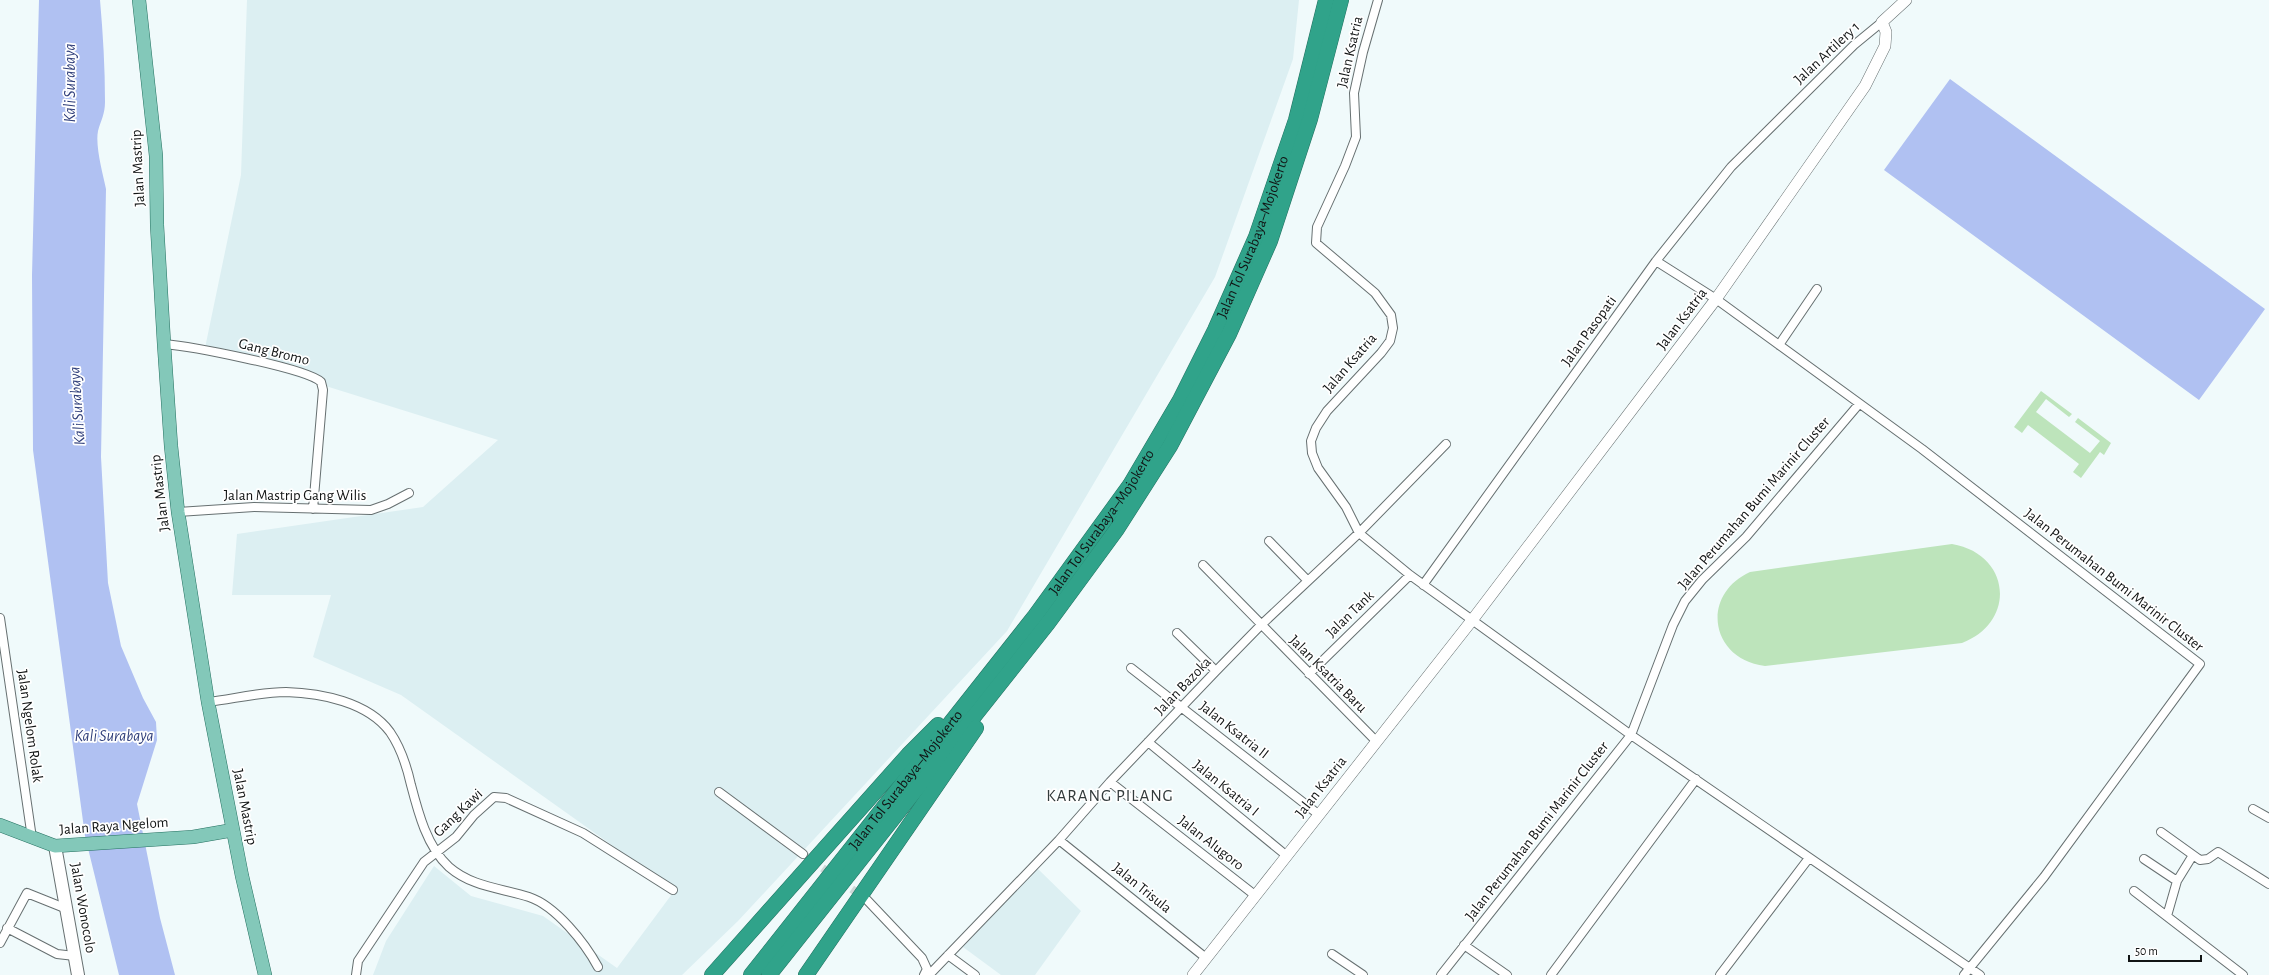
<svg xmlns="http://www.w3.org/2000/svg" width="2269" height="975" font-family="'Alegreya Sans',sans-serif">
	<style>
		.built { fill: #dceff2 }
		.green { fill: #bde4bb }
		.water { fill: #b0c1f2 }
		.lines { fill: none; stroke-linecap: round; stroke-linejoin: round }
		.minor-tunnel { stroke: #cfd8d8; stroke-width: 8; stroke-dasharray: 8 4; stroke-linecap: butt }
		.minor-casing { stroke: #677071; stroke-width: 10 }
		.tertiary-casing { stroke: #677071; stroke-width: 12 }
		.secondary-casing { stroke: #677071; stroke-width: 14 }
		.primary-casing { stroke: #257161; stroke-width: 14 }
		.motorway-casing { stroke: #257161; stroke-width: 16 }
		.minor { stroke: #fff; stroke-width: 8 }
		.tertiary { stroke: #fff; stroke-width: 11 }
		.secondary { stroke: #fff; stroke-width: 12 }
		.primary { stroke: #83c8b9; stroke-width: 13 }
		.motorway { stroke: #30a38a; stroke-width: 15 }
		.labels { text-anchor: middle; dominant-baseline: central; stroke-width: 3.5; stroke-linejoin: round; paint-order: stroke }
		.street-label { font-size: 15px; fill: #111414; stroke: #fff }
		.water-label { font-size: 16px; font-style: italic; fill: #2f3e7a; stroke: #fff }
		.quarter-label { font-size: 17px; letter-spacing: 1px; fill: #333b3c; stroke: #fff }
	</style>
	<rect width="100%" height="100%" fill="#f0fafb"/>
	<path class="built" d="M247,0H1299L1293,59L1215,277L1007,631L738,921L682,975H373L386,941L434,866L471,896L543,916L617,968L675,890L401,695L313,657L331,595H232L237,534L423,507L498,440L205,348L241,175Z
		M1037,868L1081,911L1035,975H1001L963,947Z"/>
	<path class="green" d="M2041,391L2072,414L2069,417L2046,399L2036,412L2090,453L2100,441L2075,422L2078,418L2111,443L2104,455L2100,452L2081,478L2073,472L2079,464L2028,425L2022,433L2014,427Z
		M1952,544C2011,554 2017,622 1962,643L1765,666C1710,659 1700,595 1750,572Z"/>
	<path class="water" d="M39,0H100C103,34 105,68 105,102C105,114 101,120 98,131C95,146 103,174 106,189L101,457L108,583L121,646L143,698L156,722L157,740L137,804L160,918L175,975H119L85,836L33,450L32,275Z
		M1950,79L2265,309L2199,400L1884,170Z"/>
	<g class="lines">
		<path class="minor-tunnel" d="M803,854L863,897"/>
		<g class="minor-casing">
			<path id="minor" d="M1378,0L1363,52L1354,93L1356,137L1345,166L1317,227L1316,243L1375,293L1391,315L1393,328L1390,341L1381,353L1327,411L1316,428L1311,441L1312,453L1318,468L1346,507L1359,533L1410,575L1631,735L1980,975
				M1656,261L1716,299L1922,449L2200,664L2044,877L1964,975
				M164,344C189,346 306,368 321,382L323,390L313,509
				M1779,345L1817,289
				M178,512L254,507L371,510L388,504L409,493
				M1269,541L1308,581
				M1203,565L1376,741
				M1423,585L1656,261L1731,167L1854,45L1882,22
				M0,618L32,838
				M1177,633L1216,671
				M1131,668L1318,814
				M1309,674L1410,575
				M208,702C233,699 261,692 286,692C321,693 368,702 390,732C401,748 407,767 411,785C418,812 427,847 449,867C472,887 501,888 529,897C556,906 585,943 598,967
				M1148,742L1287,856
				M1110,782L1256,896
				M719,792L803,854
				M2253,809L2269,818
				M2161,832L2200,860L2208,859L2218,852L2269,884
				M1059,840L1206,958
				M2144,859L2177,881L2167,916
				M2177,881L2193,855
				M2134,891L2243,975
				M867,900L922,958L927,969L924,975
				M7,928L57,954L75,956
				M0,943L27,893L67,909
				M1464,945L1507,975
				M1332,954L1363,975
				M948,955L975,975
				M356,975L358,961L424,862L456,837L474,815L494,797L506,798L583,833L673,890
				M929,975L1059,840L1110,782L1216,671L1260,626L1359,533L1446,444
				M1441,975L1631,735L1673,625L1685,601L1702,580L1746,537L1859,404
				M1551,975L1696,779
				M1720,975L1809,858"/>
		</g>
		<g class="tertiary-casing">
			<path id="tertiary" d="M1193,975L1473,619L1716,299L1865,86L1885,46L1886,32L1882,22L1906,0"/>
		</g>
		<g class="secondary-casing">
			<path id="secondary" d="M55,846L78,975"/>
		</g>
		<g class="primary-casing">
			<path id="primary" d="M139,0L156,156L157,225L164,344L171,446L178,512L208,702L242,876L265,975
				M0,825L55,846L193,837L233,830"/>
		</g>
		<g class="motorway-casing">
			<g id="motorway">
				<path d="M712,975L908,755L938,725"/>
				<path id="s1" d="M751,975L1035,616L1130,485L1180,400L1215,330L1256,237L1296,120L1326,0"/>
				<path d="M769,975L1048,623L1117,529L1170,446L1229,334L1270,241L1310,119L1341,0"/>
				<path d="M806,975L976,728"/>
			</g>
		</g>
		<use href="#minor" class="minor"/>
		<use href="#tertiary" class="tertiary"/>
		<use href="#secondary" class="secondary"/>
		<use href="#primary" class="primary"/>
		<use href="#motorway" class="motorway"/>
	</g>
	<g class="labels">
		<g class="street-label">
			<text transform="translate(1350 52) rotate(-77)">Jalan Ksatria</text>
			<text transform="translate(1827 53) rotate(-43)">Jalan Artilery 1</text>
			<text transform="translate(138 168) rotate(-93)">Jalan Mastrip</text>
			<text stroke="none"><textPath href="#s1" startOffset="897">Jalan Tol Surabaya–Mojokerto</textPath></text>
			<text transform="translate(1682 319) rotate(-53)">Jalan Ksatria</text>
			<text transform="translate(1589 331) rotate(-54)">Jalan Pasopati</text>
			<text transform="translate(274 352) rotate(14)">Gang Bromo</text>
			<text transform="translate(1350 363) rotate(-49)">Jalan Ksatria</text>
			<text transform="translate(160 493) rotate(-97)">Jalan Mastrip</text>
			<text x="295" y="495">Jalan Mastrip Gang Wilis</text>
			<text transform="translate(1754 503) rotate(-49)">Jalan Perumahan Bumi Marinir Cluster</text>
			<text stroke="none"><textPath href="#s1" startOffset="573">Jalan Tol Surabaya–Mojokerto</textPath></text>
			<text transform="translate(2114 580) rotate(38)">Jalan Perumahan Bumi Marinir Cluster</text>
			<text transform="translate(1350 614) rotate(-44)">Jalan Tank</text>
			<text transform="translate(1328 674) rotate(45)">Jalan Ksatria Baru</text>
			<text transform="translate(1183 686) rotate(-46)">Jalan Bazoka</text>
			<text transform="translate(30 726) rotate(82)">Jalan Ngelom Rolak</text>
			<text transform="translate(1234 730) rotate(38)">Jalan Ksatria II</text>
			<text stroke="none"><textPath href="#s1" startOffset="249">Jalan Tol Surabaya–Mojokerto</textPath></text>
			<text transform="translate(1321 787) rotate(-52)">Jalan Ksatria</text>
			<text transform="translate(1226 788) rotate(39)">Jalan Ksatria I</text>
			<text transform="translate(245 807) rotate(79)">Jalan Mastrip</text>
			<text transform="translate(458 813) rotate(-44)">Gang Kawi</text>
			<text transform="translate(114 826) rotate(-4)">Jalan Raya Ngelom</text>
			<text transform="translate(1537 831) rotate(-52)">Jalan Perumahan Bumi Marinir Cluster</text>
			<text transform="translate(1211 843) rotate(38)">Jalan Alugoro</text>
			<text transform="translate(1142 888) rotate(39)">Jalan Trisula</text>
			<text transform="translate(83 908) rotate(80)">Jalan Wonocolo</text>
		</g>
		<g class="water-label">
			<text transform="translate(70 83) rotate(-90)">Kali Surabaya</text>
			<text transform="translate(77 406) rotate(-94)">Kali Surabaya</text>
			<text x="114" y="736">Kali Surabaya</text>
		</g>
		<g class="quarter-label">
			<text x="1110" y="795">KARANG PILANG</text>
		</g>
	</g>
	<path d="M2129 955v6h72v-6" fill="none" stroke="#111414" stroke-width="2"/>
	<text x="2135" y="955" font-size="12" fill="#111414" stroke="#ffffff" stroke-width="3" paint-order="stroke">50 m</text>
</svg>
